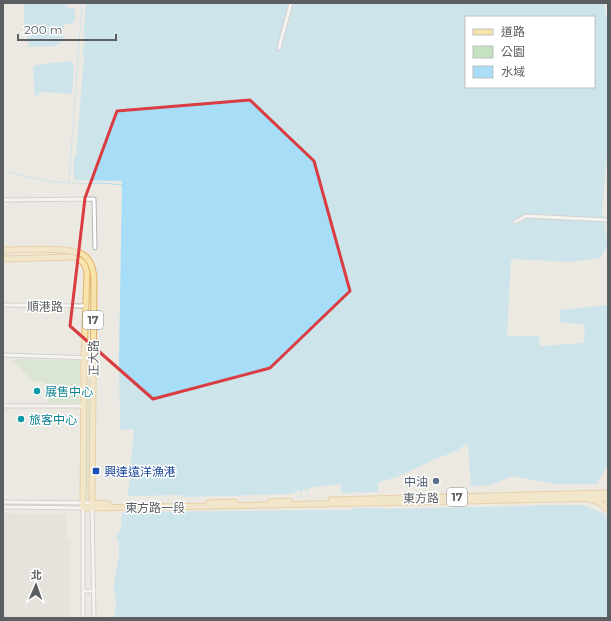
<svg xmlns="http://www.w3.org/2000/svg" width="611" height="621" font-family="Montserrat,'Noto Sans TC',sans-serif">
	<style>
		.industrial { fill: #dedbd7 }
		.green { fill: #c4e2c1 }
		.water { fill: #a8ddf7; fill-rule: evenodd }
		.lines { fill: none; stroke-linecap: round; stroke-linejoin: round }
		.stream { stroke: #a8ddf7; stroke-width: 1 }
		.minor-casing { stroke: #b3b5b9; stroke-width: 5 }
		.primary-casing { stroke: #e4b264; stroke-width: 7 }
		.minor { stroke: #fff; stroke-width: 3 }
		.primary { stroke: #f7e3ac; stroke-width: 5 }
		.marked { fill: none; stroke: #d93c41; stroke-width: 3; stroke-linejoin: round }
		.culture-dot { fill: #0f9aa8; stroke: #fff; stroke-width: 1.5 }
		.transit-dot { fill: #1a4fb4; stroke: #fff; stroke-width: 1.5 }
		.service-dot { fill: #5c6f8a; stroke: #fff; stroke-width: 1.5 }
		.labels { text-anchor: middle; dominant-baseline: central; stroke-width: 3; stroke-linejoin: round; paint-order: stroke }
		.shield { fill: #fff; stroke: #8c8f91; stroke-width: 1 }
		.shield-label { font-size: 11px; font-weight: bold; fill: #5b5f62 }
		.street-label { font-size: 12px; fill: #5b5f62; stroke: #fff }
		.culture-label { font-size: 12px; fill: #0d838f; stroke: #fff; text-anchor: start }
		.transit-label { font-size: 12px; fill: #164399; stroke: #fff; text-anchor: start }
		.service-label { font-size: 12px; fill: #4e5e75; stroke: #fff; text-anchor: end }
	</style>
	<rect width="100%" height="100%" fill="#ece9e2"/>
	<path class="industrial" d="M3,513L67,514V539H70V618H3Z"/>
	<path class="green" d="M12,359L78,360L80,361L79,403H48V388L43,382H33Z
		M86,361H88L89,383L90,480L88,499L85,477Z"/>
	<path class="water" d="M24,3H66L67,7L75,9V20L73,23L64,24L63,40L59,44L54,46L29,47L24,22Z
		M86,3H605L606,16L608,17V144L602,212L608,245L600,258L570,262L511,259L507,336H539L540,346L584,343L585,325L560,322V310L608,305V464L597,484H556L512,476L491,485L471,486L468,444L460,448L459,450L433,460L402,475L378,483V492L341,493V484L314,487L289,494L182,497L181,495L128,496L134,429L120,430L119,361L122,181L74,180V157L76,155L84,58L83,57V46H85V38H83ZM466,17H594V87H466Z
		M70,61L74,65L72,94L42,92L35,97L33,67L36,65Z
		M536,505H583L605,514L608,520V618H115C114,611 116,606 116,599C116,596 114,593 114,589C113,575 125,549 116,536L121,529L122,512L352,510L354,508H382L385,509L536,506Z"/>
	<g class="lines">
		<path class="stream" d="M3,171L46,181L69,183L71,184L102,183L123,185
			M69,182L82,3
			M301,490V498
			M307,497L308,488"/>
		<g class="minor-casing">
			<path id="minor" d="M279,48L291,3
				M3,200L94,199L95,248
				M515,222L526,216L608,220
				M4,305L86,306
				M3,355L93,358
				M3,406H84
				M3,502L92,503L94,618
				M3,507L83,508V618
				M83,591H94"/>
		</g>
		<g class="primary-casing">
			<path id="primary" d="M3,250C20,250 73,246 85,256C92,262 93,270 94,279L92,503L109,504
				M3,259L72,257C82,259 86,264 87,274L84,357L83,508L221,506L608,498
				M589,499L598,502L608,509
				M331,500L608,493
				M271,502L289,501
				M209,503L235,502"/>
		</g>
		<use href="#minor" class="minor"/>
		<use href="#primary" class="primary"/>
	</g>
	<path d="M0 0H611V621H0ZM250,100L314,161L350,291L270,368L153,399L70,326L85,198L117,111Z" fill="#ece9e2" fill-opacity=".55" fill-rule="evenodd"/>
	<path class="marked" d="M250,100L314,161L350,291L270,368L153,399L70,326L85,198L117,111Z"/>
	<g class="culture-dot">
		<circle cx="37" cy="391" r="4"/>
		<circle cx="21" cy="419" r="4"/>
	</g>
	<rect class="transit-dot" x="92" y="467" width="8" height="8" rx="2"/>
	<circle class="service-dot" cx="436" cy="481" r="4"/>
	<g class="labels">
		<g class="shield">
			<rect x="83" y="311" width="20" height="18" rx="3"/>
			<rect x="447" y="488" width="20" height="18" rx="3"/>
		</g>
		<g class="shield-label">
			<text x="93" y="320">17</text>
			<text x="457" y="497">17</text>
		</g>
		<g class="street-label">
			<text x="45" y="306">順港路</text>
			<text transform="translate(93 358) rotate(-90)">正大路</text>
			<text transform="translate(421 498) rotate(-1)">東方路</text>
			<text x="155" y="507">東方路一段</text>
		</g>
		<g class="culture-label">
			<text x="45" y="391">展售中心</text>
			<text x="29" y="419">旅客中心</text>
		</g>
		<g class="transit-label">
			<text x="104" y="471">興達遠洋漁港</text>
		</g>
		<g class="service-label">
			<text x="428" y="481">中油</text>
		</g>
	</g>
	<rect width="611" height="621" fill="none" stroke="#5b5f62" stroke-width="8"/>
	<rect x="465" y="16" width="130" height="72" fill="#ffffff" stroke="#bdbfc0"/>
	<rect x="473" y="29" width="20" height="6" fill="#f7e3ac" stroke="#bdbfc0"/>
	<text x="501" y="36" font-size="12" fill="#5b5f62">道路</text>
	<rect x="473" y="46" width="20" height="12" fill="#c4e2c1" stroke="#bdbfc0"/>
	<text x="501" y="56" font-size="12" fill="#5b5f62">公園</text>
	<rect x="473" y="66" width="20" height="12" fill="#a8ddf7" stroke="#bdbfc0"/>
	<text x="501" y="76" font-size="12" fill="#5b5f62">水域</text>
	<g transform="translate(36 585) rotate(2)" stroke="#ffffff" stroke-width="3" paint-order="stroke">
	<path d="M0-3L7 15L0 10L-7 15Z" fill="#5b5f62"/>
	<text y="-6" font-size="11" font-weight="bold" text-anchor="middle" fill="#5b5f62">北</text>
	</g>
	<path d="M18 34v6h98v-6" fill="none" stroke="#5b5f62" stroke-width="2"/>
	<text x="24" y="34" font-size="12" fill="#5b5f62" stroke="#ffffff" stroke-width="3" paint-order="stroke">200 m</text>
</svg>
